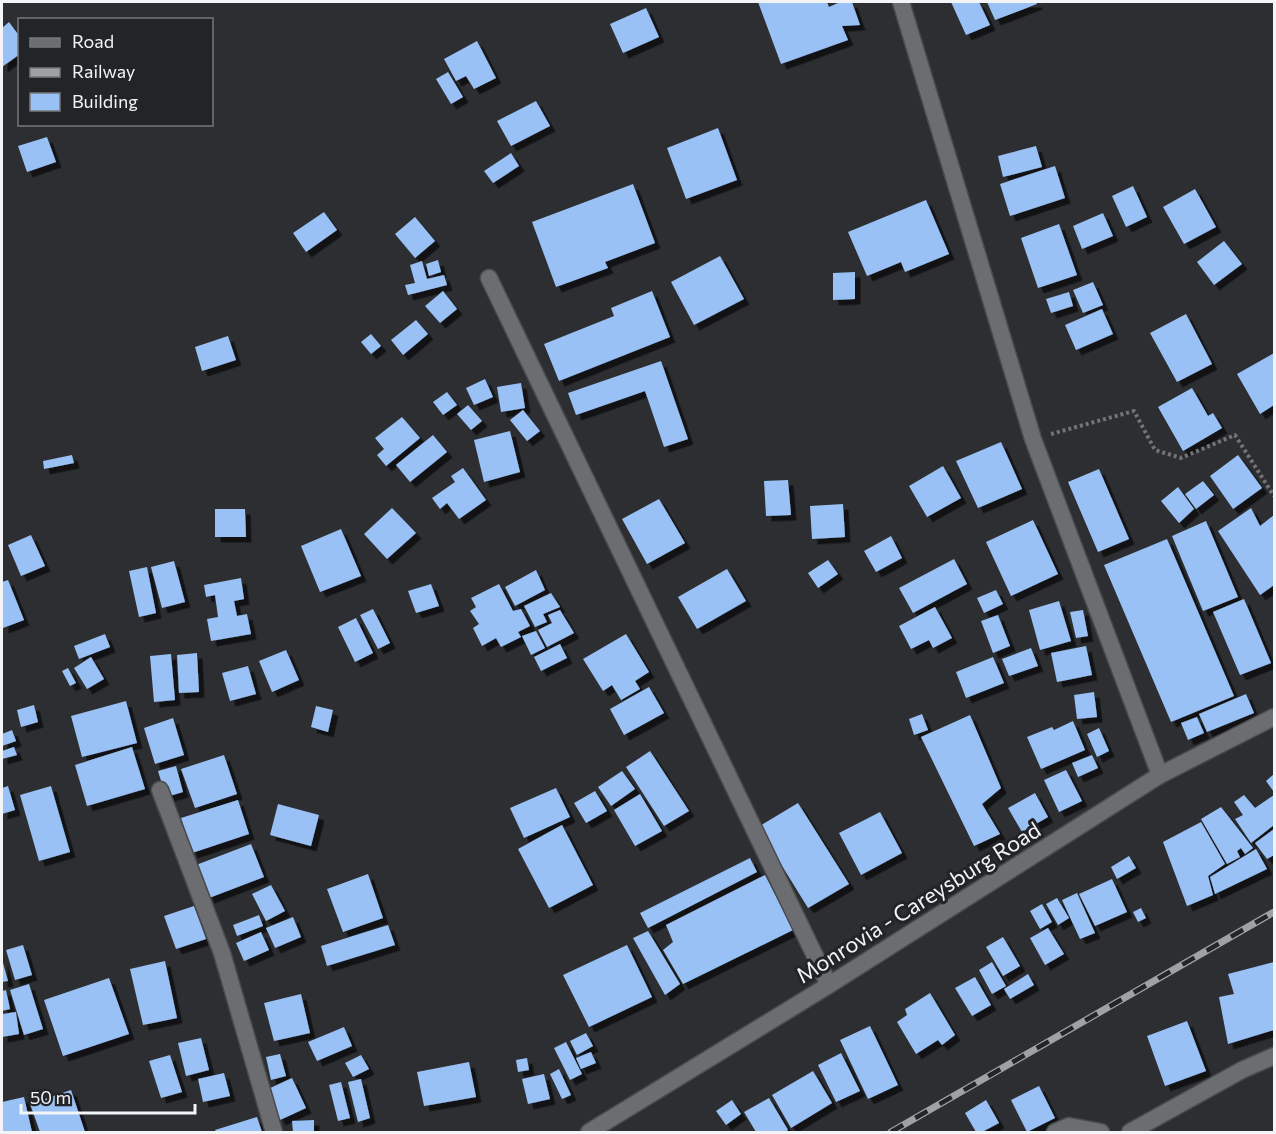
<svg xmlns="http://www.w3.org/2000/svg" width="1276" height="1134" font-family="Commissioner,sans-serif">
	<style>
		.building { fill: #9ac1f5; filter: url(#shadow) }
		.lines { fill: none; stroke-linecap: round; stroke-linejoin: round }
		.minor-casing { stroke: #4a4b4e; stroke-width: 19 }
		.secondary-casing { stroke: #4a4b4e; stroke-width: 19 }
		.path { stroke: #727476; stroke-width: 4; stroke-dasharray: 3 3; stroke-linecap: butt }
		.minor { stroke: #6b6d70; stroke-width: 16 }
		.secondary { stroke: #6b6d70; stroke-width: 16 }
		.rail-casing { stroke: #a0a1a3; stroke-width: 7 }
		.rail { stroke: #222427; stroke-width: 4.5; stroke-dasharray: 14; stroke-linecap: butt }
		.labels { text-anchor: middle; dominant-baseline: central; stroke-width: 6; stroke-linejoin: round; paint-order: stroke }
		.street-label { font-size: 22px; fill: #f3f4f6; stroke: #222427 }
	</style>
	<defs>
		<filter id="shadow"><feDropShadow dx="5.5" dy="5.5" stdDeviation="0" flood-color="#0009"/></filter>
	</defs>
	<rect width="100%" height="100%" fill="#2c2e31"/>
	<path class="building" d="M758,2H827L829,7L840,2H852L860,25L842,26L848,40L781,64Z
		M951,2H979L990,25L966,35Z
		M987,2H1036L1037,4L995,20Z
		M646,8L659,37L623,53L610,24Z
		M9,22L20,37V54L2,67V28Z
		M477,41L496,78L474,89L466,76L456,81L444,59Z
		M448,72L463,97L451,104L436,79Z
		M536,101L550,126L511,146L497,121Z
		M718,128L737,180L686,199L667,148Z
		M47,137L56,162L27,172L18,146Z
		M1036,146L1042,167L1003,177L998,156Z
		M511,153L519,166L493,183L484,171Z
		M1055,166L1065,198L1010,216L1000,184Z
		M633,184L655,243L605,262L608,268L556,287L532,222Z
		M1133,186L1147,217L1126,227L1112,196Z
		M1195,189L1216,227L1184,244L1163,207Z
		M926,200L949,254L905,272L901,262L867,276L848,232Z
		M324,212L337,230L306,252L293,233Z
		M1103,213L1113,236L1082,249L1073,226Z
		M415,217L435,241L415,258L395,234Z
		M1059,224L1077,275L1038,288L1021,238Z
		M1224,241L1242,264L1214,285L1197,262Z
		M720,256L744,299L694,325L671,282Z
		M438,260L441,272L429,276L426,264Z
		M422,261L427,279L444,275L447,285L408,295L405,285L415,283L410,265Z
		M855,272V299L833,300V273Z
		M1093,282L1103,305L1083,313L1073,290Z
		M443,291L457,309L440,323L425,306Z
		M652,291L670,337L559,381L544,344L614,316L611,308Z
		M1069,292L1073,306L1051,313L1046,299Z
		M1102,309L1113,334L1076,350L1065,325Z
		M1186,314L1212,364L1177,382L1150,333Z
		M416,320L428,334L403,355L391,340Z
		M371,334L381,346L371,354L361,342Z
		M228,336L236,360L202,371L195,347Z
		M1274,353V405L1260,414L1237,374Z
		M661,361L688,439L664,447L645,391L576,415L568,393Z
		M485,379L493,397L474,405L466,388Z
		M521,383L525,408L501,412L497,387Z
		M1192,388L1208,416L1213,413L1222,428L1183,451L1158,407Z
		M447,392L457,405L443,415L433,402Z
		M468,405L482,421L471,430L457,414Z
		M523,410L540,431L527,441L510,420Z
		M402,417L420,438L386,466L377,455L384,449L375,438Z
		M510,431L520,472L484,482L474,440Z
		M433,435L447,452L410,482L396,465Z
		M1001,442L1022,489L978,508L956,461Z
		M72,455L74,463L44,469L43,461Z
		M1238,455L1262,488L1233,509L1210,476Z
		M943,466L961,498L927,517L909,486Z
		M463,468L486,500L459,519L447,503L440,509L432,498L455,482L451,476Z
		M1099,469L1129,539L1098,552L1068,482Z
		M788,480L791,515L766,516L764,481Z
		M1203,481L1214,495L1196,509L1185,494Z
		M1178,487L1194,509L1179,523L1161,501Z
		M659,499L685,543L647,564L622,519Z
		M843,504L845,537L812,539L810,506Z
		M392,508L416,533L387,559L364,534Z
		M1251,508L1260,526L1274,515V585L1260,595L1218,531Z
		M215,509H245L246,537H215Z
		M1033,520L1058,574L1011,596L986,542Z
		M1206,521L1238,597L1203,611L1172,536Z
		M341,529L361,576L320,592L301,546Z
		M31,535L45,566L21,576L8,545Z
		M891,536L902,558L876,572L864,551Z
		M1167,539L1234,696L1171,722L1104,565Z
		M954,559L967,584L913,613L899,588Z
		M828,560L838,574L818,588L808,573Z
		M174,561L185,602L162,608L151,567Z
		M147,567L156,613L139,617L129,571Z
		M727,569L746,601L697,629L678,597Z
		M536,570L545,590L515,606L505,587Z
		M241,578L244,599L234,601L237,616L247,614L251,634L211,641L207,619L218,617L215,595L206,597L204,585Z
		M8,580L24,620L3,628L2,582Z
		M431,584L439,606L416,613L408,591Z
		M499,584L513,611L521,609L530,626L518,632L521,637L501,647L496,638L482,646L473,628L479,624L470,611L476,607L471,598Z
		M996,590L1003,604L984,613L977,598Z
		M551,593L560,607L543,614L547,622L535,627L524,606Z
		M1244,599L1271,663L1240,675L1213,612Z
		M1059,601L1071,641L1040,650L1029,610Z
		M935,607L952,638L933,648L929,640L911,649L899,626Z
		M373,609L390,643L378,649L360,615Z
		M560,610L574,633L547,647L538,630L552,623L548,615Z
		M1083,610L1088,636L1076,638L1070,612Z
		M998,615L1010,646L993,653L981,621Z
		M356,618L373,653L355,662L338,627Z
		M536,631L545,648L531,655L522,636Z
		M105,634L110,647L79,659L74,646Z
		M626,634L649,672L635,681L640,689L621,700L612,685L603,691L583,659Z
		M560,644L567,658L541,671L534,657Z
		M1086,646L1092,675L1057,682L1051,653Z
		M1031,648L1038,666L1009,676L1002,659Z
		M286,650L299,680L272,692L259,661Z
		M197,653L199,692L179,693L177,655Z
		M171,654L175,700L154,702L150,656Z
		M91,657L104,679L87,689L74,668Z
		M993,657L1004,683L966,698L956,672Z
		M248,666L256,694L230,701L222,673Z
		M68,668L76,683L70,686L62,671Z
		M649,687L664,713L624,735L610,709Z
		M1094,692L1097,717L1077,719L1074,695Z
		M1246,694L1254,713L1207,732L1199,714Z
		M126,701L137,743L82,757L71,716Z
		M34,705L38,722L21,727L17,710Z
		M316,706L333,710L328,732L311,727Z
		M922,714L928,730L914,735L909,719Z
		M970,715L1001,788L982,804L1000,834L974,846L921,737Z
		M1197,717L1204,733L1188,740L1181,723Z
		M173,718L184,755L155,764L144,728Z
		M1073,721L1085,750L1041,769L1027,737L1052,727L1054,730Z
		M1099,728L1109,751L1097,757L1087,734Z
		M12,730L16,741L2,746V734Z
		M14,747L17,755L2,759V751Z
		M132,747L145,789L87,806L75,765Z
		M650,751L689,811L664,826L626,767Z
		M224,755L237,794L195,808L181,769Z
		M1092,755L1098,768L1078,777L1072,763Z
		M176,766L183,792L166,797L158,771Z
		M1066,770L1082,801L1059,812L1044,780Z
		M622,771L635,789L611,806L598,787Z
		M1274,774V792L1266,781Z
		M8,786L15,810L2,814V788Z
		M51,786L70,852L39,861L20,795Z
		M556,788L570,817L524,838L510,808Z
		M595,791L607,811L586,823L574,803Z
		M1035,793L1048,817L1022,832L1008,808Z
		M640,794L662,831L635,846L614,810Z
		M1244,795L1255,808L1274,795V825L1251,843L1235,819L1243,815L1234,802Z
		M238,800L249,834L192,853L181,818Z
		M798,803L849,884L808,908L758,827Z
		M278,804L319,815L311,846L270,835Z
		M1221,807L1253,848L1245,854L1241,848L1237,851L1240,857L1227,864L1201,819Z
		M880,812L902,853L861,875L839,833Z
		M1201,822L1225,864L1208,876L1213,895L1187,906L1163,842Z
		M562,825L593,885L549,908L518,849Z
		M1274,829V855L1267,859L1255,843Z
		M251,844L264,877L209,898L196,865Z
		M1256,849L1267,869L1215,894L1210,877Z
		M1129,856L1136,868L1117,879L1111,867Z
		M750,858L757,872L648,928L640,913Z
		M368,874L383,918L343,932L327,889Z
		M765,875L793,930L683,984L663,950L673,942L666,925Z
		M1112,879L1127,912L1095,926L1079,894Z
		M271,885L285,911L266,921L252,894Z
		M1077,893L1095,933L1080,939L1062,900Z
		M1057,898L1069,918L1058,925L1046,904Z
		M1042,904L1052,922L1040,929L1030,911Z
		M194,906L206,939L176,949L164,916Z
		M1141,908L1146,918L1138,922L1133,912Z
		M259,915L263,926L237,936L233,925Z
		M293,917L301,937L275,948L266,928Z
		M388,925L395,945L327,966L321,946Z
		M1048,928L1064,954L1045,965L1030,938Z
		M648,931L680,984L665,995L633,938Z
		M261,932L269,950L244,961L236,943Z
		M1003,937L1020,966L1003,976L986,947Z
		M23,945L32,975L15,980L6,950Z
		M627,945L652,997L589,1027L563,975Z
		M2,959L8,981L2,982Z
		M165,961L177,1018L143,1025L130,969Z
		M992,962L1006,986L992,994L979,970Z
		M1274,962V1030L1228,1044L1219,997L1234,994L1228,974Z
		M1028,974L1034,985L1010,999L1004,989Z
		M975,977L991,1005L972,1016L955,988Z
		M109,978L129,1034L63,1056L44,1000Z
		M29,984L43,1029L24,1035L10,990Z
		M6,990L10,1009L2,1011V991Z
		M930,993L955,1035L942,1045L938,1040L916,1054L897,1022L907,1015L905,1009Z
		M301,994L310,1033L274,1041L264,1003Z
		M16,1012L19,1034L2,1037V1014Z
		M1187,1021L1206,1071L1165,1086L1147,1036Z
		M870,1026L898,1085L868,1099L840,1040Z
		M344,1027L352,1046L317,1061L308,1042Z
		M586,1033L593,1046L577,1055L570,1041Z
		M201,1038L209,1070L186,1076L178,1043Z
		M566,1042L582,1074L570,1080L554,1048Z
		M591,1052L596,1063L581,1069L576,1058Z
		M841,1053L860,1091L836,1102L818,1065Z
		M280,1054L286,1076L271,1080L266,1057Z
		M170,1055L182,1092L161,1098L149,1061Z
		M361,1055L369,1069L353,1077L345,1063Z
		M527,1058L529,1070L518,1072L516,1060Z
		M469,1062L476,1097L424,1106L417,1072Z
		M559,1069L571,1095L562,1099L550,1074Z
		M813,1071L832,1103L791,1128L772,1095Z
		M224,1073L230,1096L203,1102L198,1079Z
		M544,1074L550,1099L528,1104L522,1079Z
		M292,1078L306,1108L280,1120L266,1090Z
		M361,1079L370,1118L358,1122L348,1082Z
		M341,1082L350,1118L338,1121L329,1085Z
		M1039,1086L1055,1118L1027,1132L1011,1100Z
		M71,1090L85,1132H40L30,1104Z
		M24,1097L32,1132H2V1102Z
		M769,1098L788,1130L784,1132H756L744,1112Z
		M732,1100L741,1114L726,1125L716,1111Z
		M986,1100L999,1123L982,1132H976L965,1113Z
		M257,1117L262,1132H216L215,1130Z
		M314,1120V1132H293L292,1121Z"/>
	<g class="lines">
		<g class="minor-casing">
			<path id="minor" d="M901,2L1033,439L1160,775
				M489,278L829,985
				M160,790L222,953L274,1132
				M1055,1132L1069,1126L1101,1132
				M1130,1132L1242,1070L1274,1056"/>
		</g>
		<g class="secondary-casing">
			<path id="secondary" d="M589,1132L829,985L1160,775L1274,717"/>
		</g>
		<path class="path" d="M1051,434L1134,411L1155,450L1181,458L1235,435L1274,496"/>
		<use href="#minor" class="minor"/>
		<use href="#secondary" class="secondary"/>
		<g class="rail-casing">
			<path id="rail" d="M891,1132L1274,912"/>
		</g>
		<use href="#rail" class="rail"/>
	</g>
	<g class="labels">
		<g class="street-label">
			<text transform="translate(918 902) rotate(-32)">Monrovia - Careysburg Road</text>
		</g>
	</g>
	<rect width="1276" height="1134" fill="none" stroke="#f3f4f6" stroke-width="6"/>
	<rect x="18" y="18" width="195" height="108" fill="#222427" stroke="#76777a" stroke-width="1.5"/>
	<rect x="30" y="38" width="30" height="9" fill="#6b6d70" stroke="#76777a" stroke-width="1.5"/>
	<text x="72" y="48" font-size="18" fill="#f3f4f6">Road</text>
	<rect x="30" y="68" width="30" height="9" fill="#a0a1a3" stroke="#76777a" stroke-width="1.5"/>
	<text x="72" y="78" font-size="18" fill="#f3f4f6">Railway</text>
	<rect x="30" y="93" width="30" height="18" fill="#9ac1f5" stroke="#76777a" stroke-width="1.5"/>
	<text x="72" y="108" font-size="18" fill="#f3f4f6">Building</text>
	<path d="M21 1104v9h174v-9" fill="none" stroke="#f3f4f6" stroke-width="3"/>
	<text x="30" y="1104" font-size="18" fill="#f3f4f6" stroke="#222427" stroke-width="4.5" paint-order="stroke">50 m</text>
</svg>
